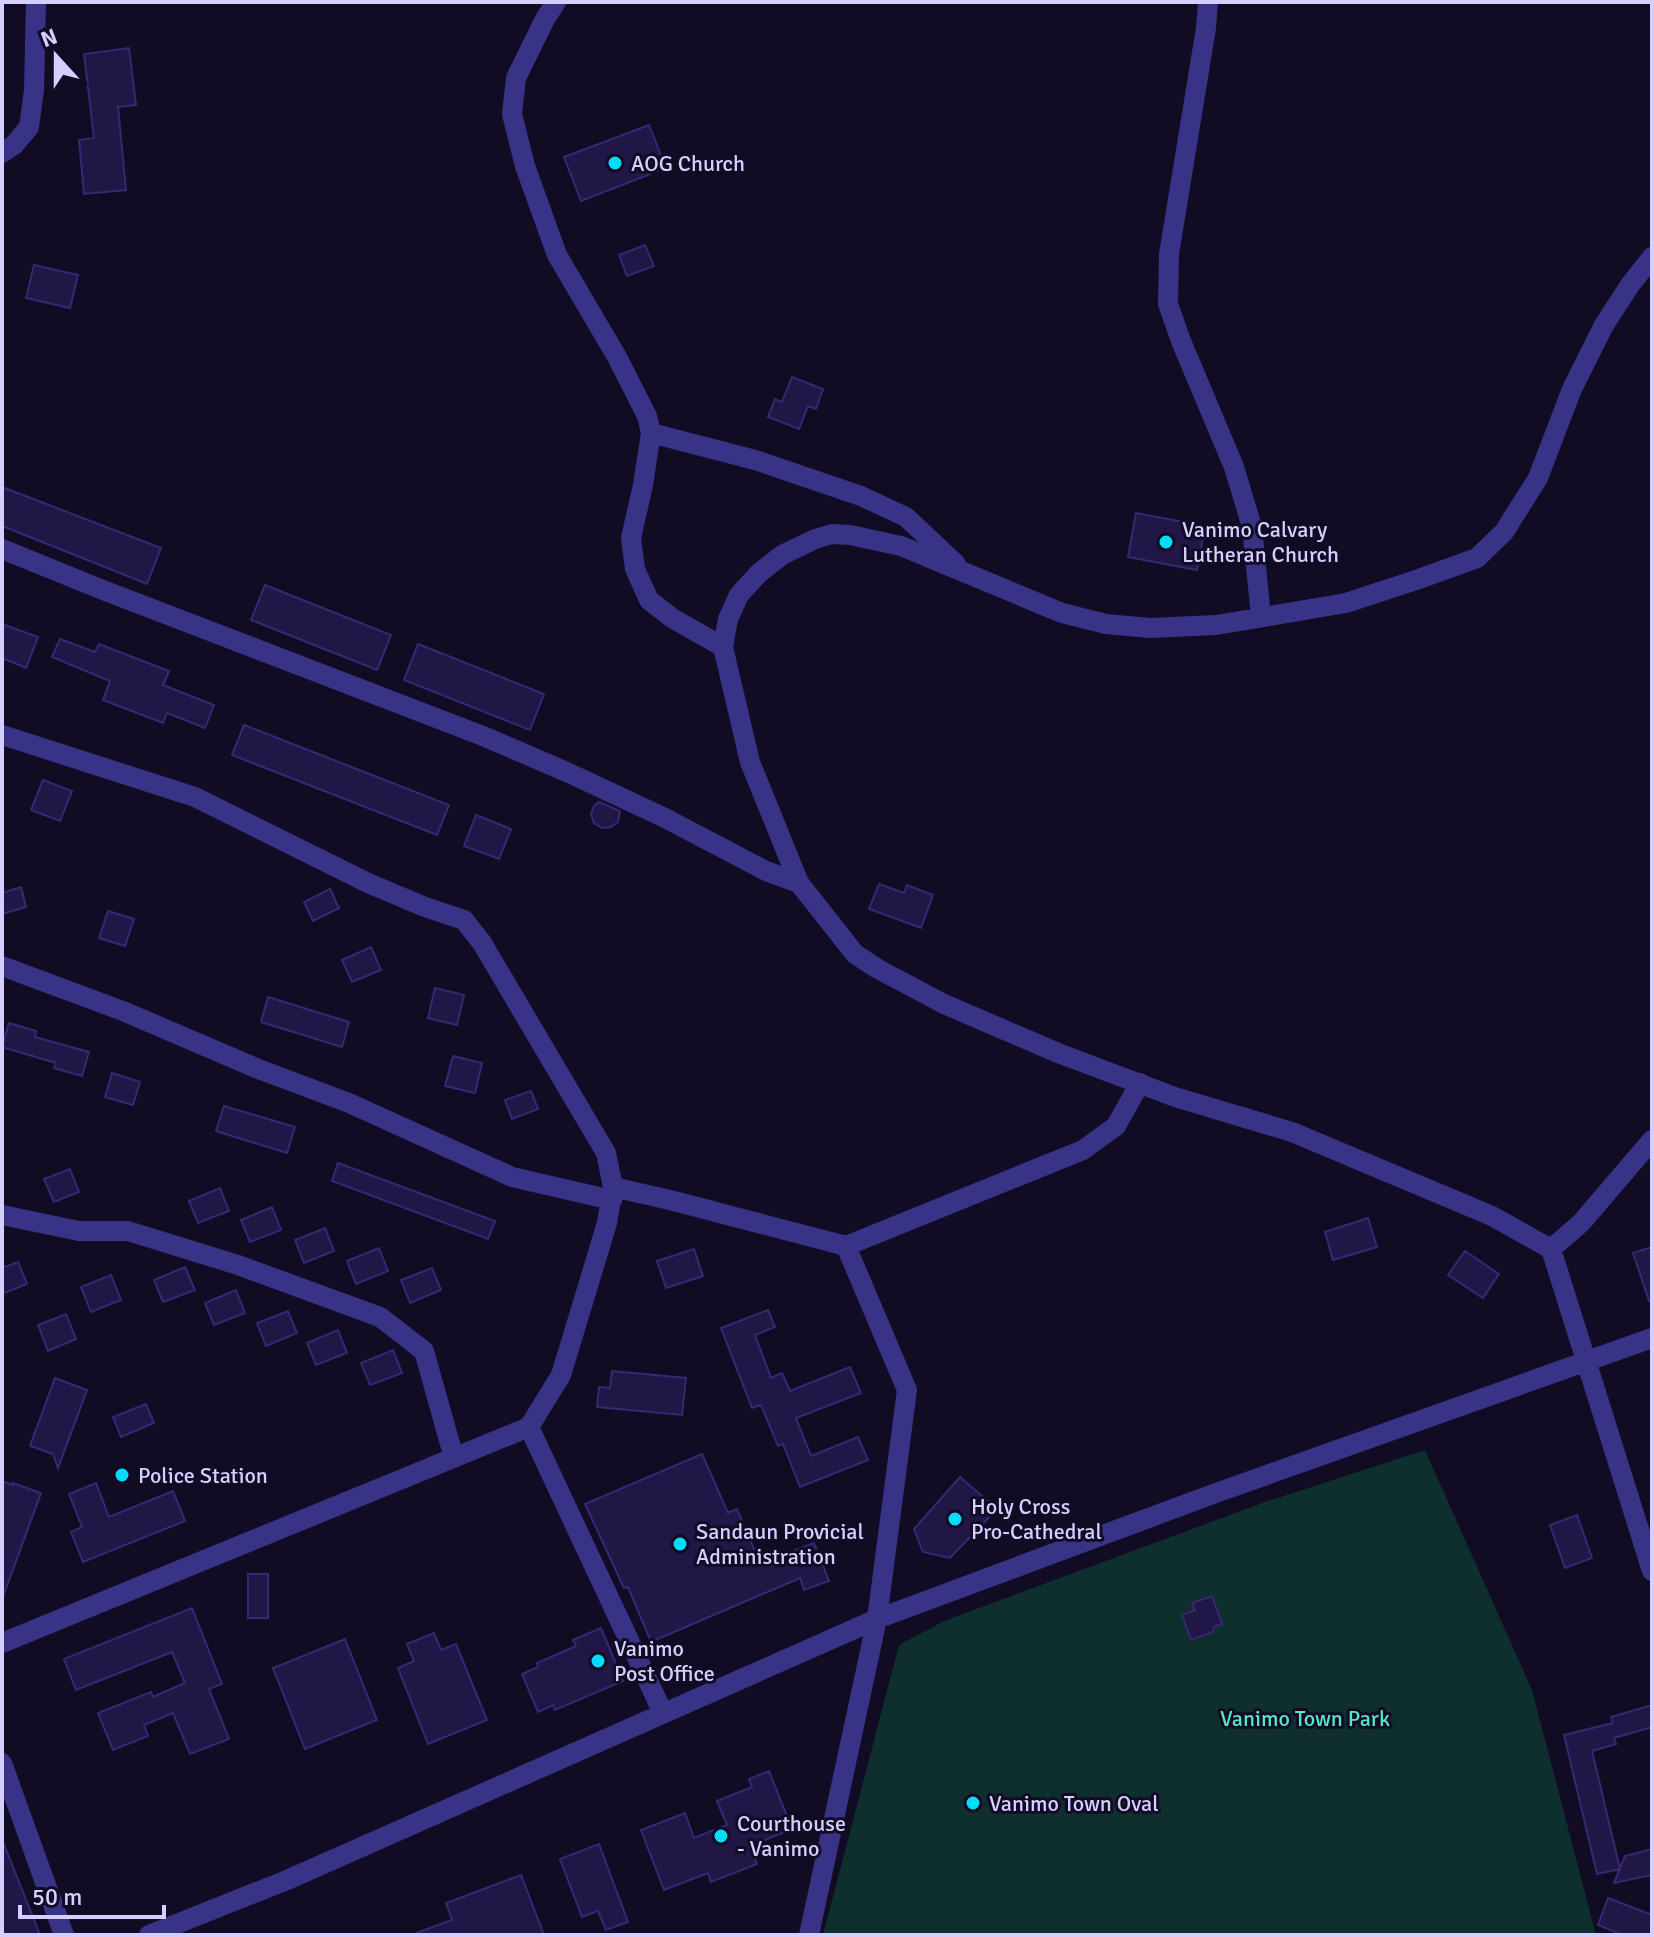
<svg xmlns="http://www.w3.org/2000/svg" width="1654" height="1937" font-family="Signika,sans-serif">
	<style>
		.green { fill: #0f2e2e }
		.building { fill: #211746; stroke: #382774; stroke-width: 2 }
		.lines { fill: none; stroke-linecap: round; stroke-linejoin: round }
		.minor { stroke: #383386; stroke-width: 20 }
		.tertiary { stroke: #383386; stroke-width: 20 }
		.poi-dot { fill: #00ddfa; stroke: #110c24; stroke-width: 3 }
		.labels { text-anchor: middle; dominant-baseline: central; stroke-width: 6; stroke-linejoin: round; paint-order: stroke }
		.poi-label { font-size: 22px; fill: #d5cfff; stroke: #110c24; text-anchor: start }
		.park-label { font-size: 22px; fill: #52e8c5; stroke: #110c24 }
	</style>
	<rect width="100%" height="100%" fill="#110c24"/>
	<path class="green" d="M1425,1450L1532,1690L1596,1935H823L899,1645L944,1621L1265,1502Z"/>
	<path class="building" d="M129,48L136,105L118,107L126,190L84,194L79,140L94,138L84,54Z
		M649,125L666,168L581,201L564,157Z
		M645,245L654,266L627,276L619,255Z
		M34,265L78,275L70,308L26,298Z
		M792,377L823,389L816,409L808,406L799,429L768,417L775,399L782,402Z
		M2,487L161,548L147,584L2,526Z
		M1136,513L1205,526L1197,570L1128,557Z
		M265,585L391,635L377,670L251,620Z
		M2,624L38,637L26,668L2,658Z
		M60,639L95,652L99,644L169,671L163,685L214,705L205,728L167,713L163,723L103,700L110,681L52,657Z
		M418,644L544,694L530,730L404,680Z
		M244,725L449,805L437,835L232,755Z
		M43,780L72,791L60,821L31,810Z
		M599,802L620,811L618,822L611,827L602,828L594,823L591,814L594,806Z
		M476,815L511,829L499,859L464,846Z
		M879,884L904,893L907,885L933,895L921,928L869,909Z
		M21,887L26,907L2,914V893Z
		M330,889L339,908L313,921L304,902Z
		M108,911L134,919L125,946L99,938Z
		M371,947L381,970L352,982L342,960Z
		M435,988L464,995L457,1025L428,1018Z
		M268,997L349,1022L342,1047L261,1022Z
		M9,1023L36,1031L35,1037L89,1052L82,1076L54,1068L56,1063L2,1047Z
		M453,1056L482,1063L475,1093L445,1086Z
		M112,1073L140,1082L133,1105L105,1097Z
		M531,1091L538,1109L512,1119L505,1100Z
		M224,1106L295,1127L287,1153L216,1131Z
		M338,1163L495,1221L488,1239L332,1181Z
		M70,1169L79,1192L54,1202L44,1179Z
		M220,1188L229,1211L198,1223L189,1201Z
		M272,1207L281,1230L250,1242L241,1220Z
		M1368,1218L1377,1247L1333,1260L1325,1232Z
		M325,1228L334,1251L304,1263L295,1240Z
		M1652,1247V1301H1649L1633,1253Z
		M379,1248L388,1271L356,1284L347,1261Z
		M694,1249L703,1276L666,1288L657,1261Z
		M1465,1251L1499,1274L1483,1298L1448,1275Z
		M18,1262L27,1284L2,1294V1268Z
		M185,1267L195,1290L163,1302L154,1280Z
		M432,1268L441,1290L410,1303L401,1280Z
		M111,1275L121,1300L91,1312L81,1287Z
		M236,1290L245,1313L214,1325L205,1303Z
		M768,1310L775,1327L755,1335L771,1378L782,1373L790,1391L850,1367L861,1393L796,1418L811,1456L858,1437L868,1460L800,1487L783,1444L778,1446L761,1405L752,1408L721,1328Z
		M288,1311L297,1333L266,1346L257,1323Z
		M66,1314L76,1339L48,1351L38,1325Z
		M338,1330L347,1353L316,1365L307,1343Z
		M393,1350L402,1373L370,1385L361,1363Z
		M612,1371L686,1378L682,1415L597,1407L599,1387L610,1388Z
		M55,1378L87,1390L58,1468L53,1454L30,1446Z
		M146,1404L154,1423L121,1437L113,1417Z
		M702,1454L728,1513L737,1509L757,1556L763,1554L766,1561L814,1543L829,1581L804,1590L800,1578L651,1642L628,1587L624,1588L585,1504Z
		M960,1477L997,1509L950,1558L923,1552L914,1529Z
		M2,1481L13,1485V1483L41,1493L4,1594H2Z
		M96,1483L109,1517L173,1491L185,1521L83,1562L71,1532L82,1527L69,1494Z
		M1577,1515L1592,1558L1565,1568L1550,1525Z
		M248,1574H268V1618H248Z
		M1212,1596L1222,1624L1214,1627L1213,1632L1191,1640L1182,1615L1195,1610L1192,1603Z
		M192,1608L222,1684L209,1689L229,1739L190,1754L173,1713L144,1725L148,1736L113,1750L98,1713L151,1692L153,1697L185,1683L172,1652L76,1690L64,1659Z
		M601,1628L623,1681L555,1710L553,1705L538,1712L522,1674L538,1667L537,1663L576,1646L573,1640Z
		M434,1633L441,1650L456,1644L487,1720L428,1744L398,1668L414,1661L407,1644Z
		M345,1639L377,1720L305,1749L273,1668Z
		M1652,1705V1727L1614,1738L1616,1744L1592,1751L1620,1869L1597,1874L1564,1735L1613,1723L1611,1717Z
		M769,1771L792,1829L750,1846L757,1864L711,1882L708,1873L664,1890L641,1830L685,1813L694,1838L727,1825L717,1801L752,1787L749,1779Z
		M2,1842H3L40,1935H2Z
		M599,1844L628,1922L606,1930L598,1911L582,1917L560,1859Z
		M1652,1849V1875L1614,1883L1625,1856Z
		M521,1875L544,1935H417L416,1933L452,1920L446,1903Z
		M1608,1898L1652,1915V1935H1623L1598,1925Z"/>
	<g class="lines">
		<path class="minor" d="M556,2L545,19L516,78L512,114L525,166L557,255L617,357L647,416L651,433L643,485L631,538L635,569L649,600L672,618L723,647
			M1208,2L1206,28L1169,254L1168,304L1181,341L1234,467L1252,527L1261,617
			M2,153L14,145L29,127L34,90L36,2
			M651,433L755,460L861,496L906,517L956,564
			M2,549L103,590L483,736L569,773L665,818L766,871L799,883L855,954L878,969L944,1004L1058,1053L1175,1097L1292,1132L1492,1216L1551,1249L1652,1571
			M2,735L195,797L368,883L425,907L464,920L482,943L606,1153L613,1187L607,1223L561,1375L529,1427L2,1643
			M799,883L750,762L723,647L728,619L739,595L759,573L782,555L815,539L832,534L850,535L901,546L1062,613L1106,624L1150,628L1216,625L1346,603L1419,579L1477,558L1504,532L1538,478L1572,389L1604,325L1630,285L1652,257
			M2,966L123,1011L256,1068L349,1103L512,1177L612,1200
			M613,1187L674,1201L846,1246L907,1390L877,1619L809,1935
			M2,1215L79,1231H128L238,1265L380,1317L424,1351L454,1458
			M846,1246L1083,1150L1116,1126L1140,1083
			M1551,1249L1581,1223L1652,1140
			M529,1427L663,1713
			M877,1619L1213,1494L1652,1338
			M2,1763L64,1935"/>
		<path class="tertiary" d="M149,1935L287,1880L877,1619"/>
	</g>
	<g class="poi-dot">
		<circle cx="615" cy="163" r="8"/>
		<circle cx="1166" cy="542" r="8"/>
		<circle cx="122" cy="1475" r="8"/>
		<circle cx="955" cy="1519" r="8"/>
		<circle cx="680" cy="1544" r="8"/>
		<circle cx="598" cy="1661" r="8"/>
		<circle cx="973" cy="1803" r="8"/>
		<circle cx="721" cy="1836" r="8"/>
	</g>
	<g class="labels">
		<g class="poi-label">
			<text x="631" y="163">AOG Church</text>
			<text x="1182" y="529">Vanimo Calvary<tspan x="1182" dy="25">Lutheran Church</tspan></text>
			<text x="138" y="1475">Police Station</text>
			<text x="971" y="1506">Holy Cross<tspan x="971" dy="25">Pro-Cathedral</tspan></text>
			<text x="696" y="1531">Sandaun Provicial<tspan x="696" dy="25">Administration</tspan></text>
			<text x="614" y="1648">Vanimo<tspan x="614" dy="25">Post Office</tspan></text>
			<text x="989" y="1803">Vanimo Town Oval</text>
			<text x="737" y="1823">Courthouse<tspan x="737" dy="25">- Vanimo</tspan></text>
		</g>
		<g class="park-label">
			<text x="1305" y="1718">Vanimo Town Park</text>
		</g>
	</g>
	<rect width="1654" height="1937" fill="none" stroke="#d5cfff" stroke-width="8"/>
	<g transform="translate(56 56) rotate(339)" stroke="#110c24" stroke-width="6" paint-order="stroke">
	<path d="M0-6L14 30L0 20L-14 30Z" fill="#d5cfff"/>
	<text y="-12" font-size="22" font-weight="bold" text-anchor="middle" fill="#d5cfff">N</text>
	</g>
	<path d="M20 1905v12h144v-12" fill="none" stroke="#d5cfff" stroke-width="4"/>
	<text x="32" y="1905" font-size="24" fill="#d5cfff" stroke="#110c24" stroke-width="6" paint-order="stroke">50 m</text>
</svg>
